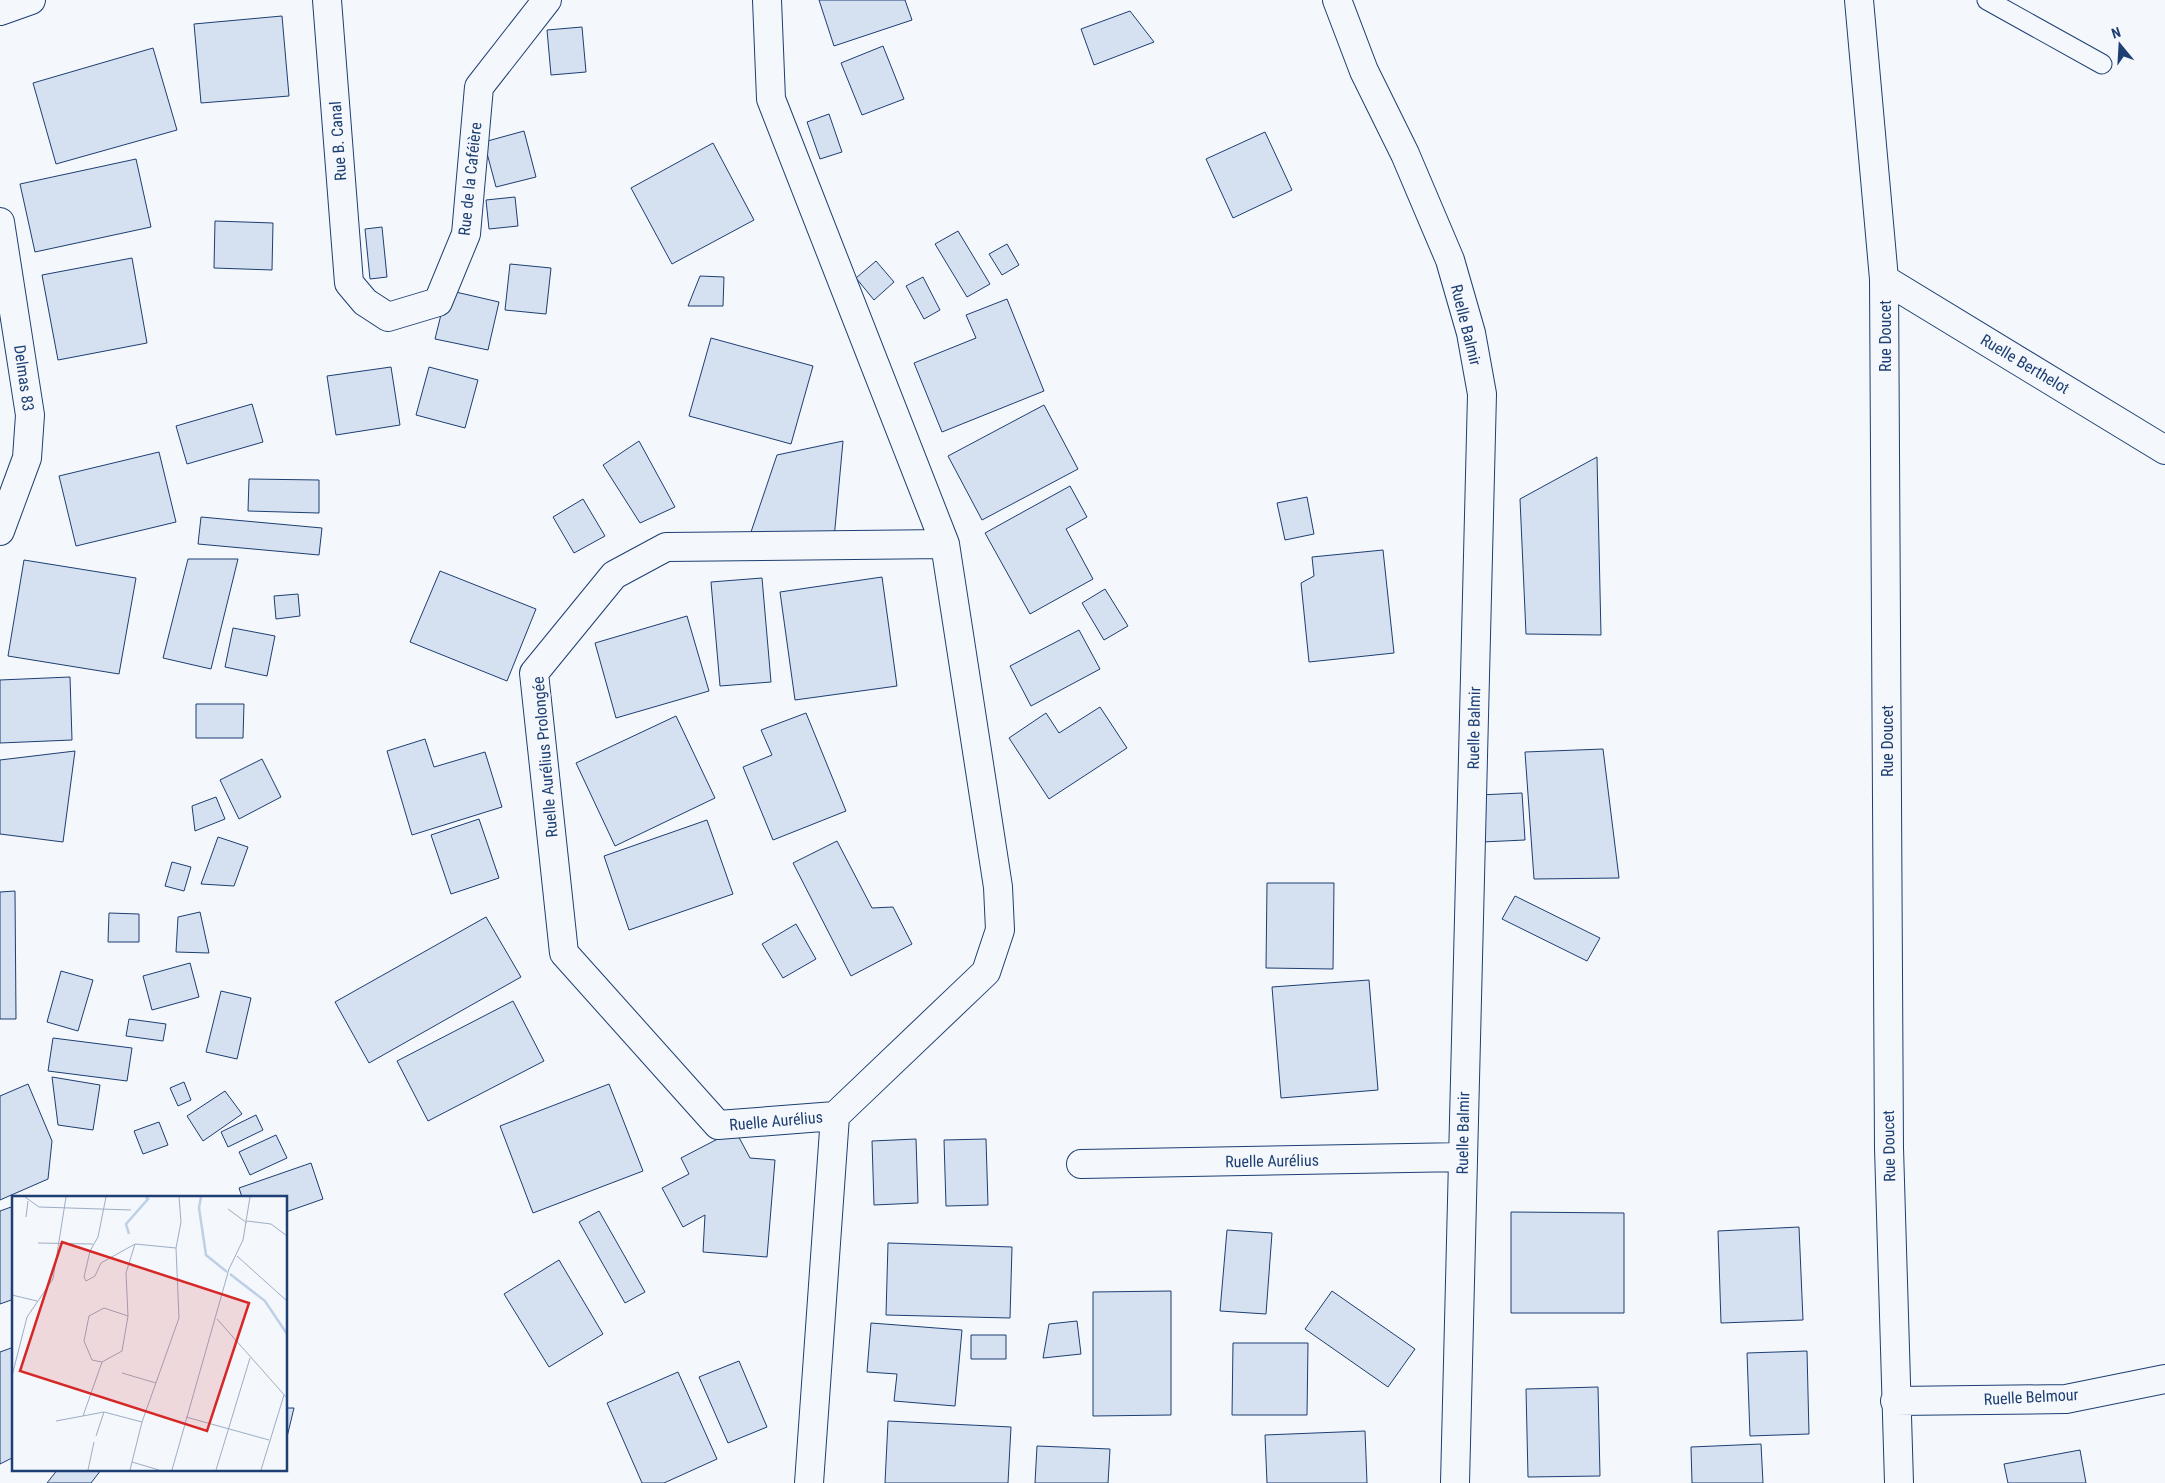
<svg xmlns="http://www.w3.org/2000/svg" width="2165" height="1483" font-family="'Roboto Condensed',sans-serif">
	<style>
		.building { fill: #d5e0f0; stroke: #1d3f73 }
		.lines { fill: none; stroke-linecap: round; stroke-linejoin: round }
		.service-casing { stroke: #1d3f73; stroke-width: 21 }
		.minor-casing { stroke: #1d3f73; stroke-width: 30 }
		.tertiary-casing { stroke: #1d3f73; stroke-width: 30 }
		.service { stroke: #f4f7fb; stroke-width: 19 }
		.minor { stroke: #f4f7fb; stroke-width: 28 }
		.tertiary { stroke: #f4f7fb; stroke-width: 28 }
		.labels { text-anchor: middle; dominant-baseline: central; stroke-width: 4; stroke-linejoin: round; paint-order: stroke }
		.street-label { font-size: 16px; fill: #1d3f73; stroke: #f4f7fb }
		.inset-river { fill: none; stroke: #bed0e5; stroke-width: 2.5 }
		.inset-road { fill: none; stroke: #9eadc5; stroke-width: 1 }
		.view { fill: #d62828; fill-opacity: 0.15; stroke: #d62828; stroke-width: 2.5 }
		.inset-edge { fill: none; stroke: #1d3f73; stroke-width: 2.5 }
	</style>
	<rect width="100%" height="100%" fill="#f4f7fb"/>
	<path class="building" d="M819,0H905L912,20L834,46Z
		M1130,11L1154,42L1094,65L1081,29Z
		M282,16L289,96L201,103L194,24Z
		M582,27L586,72L551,75L547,30Z
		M883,46L904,99L862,115L841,63Z
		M153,48L177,130L56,164L33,83Z
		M829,114L842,152L820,159L807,122Z
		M524,131L536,177L496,187L484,142Z
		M1265,132L1292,190L1233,218L1206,159Z
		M713,143L754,220L672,264L631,188Z
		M136,159L151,227L35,252L20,184Z
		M515,197L518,226L489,229L486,200Z
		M215,221L273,223L272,270L214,268Z
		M382,227L387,277L370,279L365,229Z
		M958,231L990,284L967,297L935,244Z
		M1007,244L1019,265L1002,275L989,254Z
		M132,258L147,343L58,360L42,275Z
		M876,261L894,282L874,300L856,278Z
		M510,264L551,268L546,314L505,310Z
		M700,276L724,277L723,306H688Z
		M923,277L940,310L924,319L906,286Z
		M447,290L499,302L488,350L435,339Z
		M1007,299L1044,391L942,432L914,363L976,338L966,315Z
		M711,338L813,366L791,444L689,416Z
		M391,367L400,425L336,435L327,376Z
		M429,367L478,380L465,428L416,415Z
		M252,404L263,442L187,464L176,426Z
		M1044,405L1078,469L982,520L948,456Z
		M639,441L675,507L640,523L603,465Z
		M843,441L834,539L751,532L777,455Z
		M159,452L176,522L76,546L59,476Z
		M1597,457L1601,635L1526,634L1520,499Z
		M249,479L319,480V513L248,511Z
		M1070,486L1087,517L1066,529L1093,579L1030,614L985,533Z
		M1307,497L1314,534L1285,540L1277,503Z
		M583,499L605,536L574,553L553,517Z
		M201,517L322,528L319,555L198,544Z
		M1383,550L1394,653L1309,662L1301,583L1314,576L1312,557Z
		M188,559H238L211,669L163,658Z
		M24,560L136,578L119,674L8,656Z
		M440,571L536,609L507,681L410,642Z
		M882,577L897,686L795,700L780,592Z
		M762,578L771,682L720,686L711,582Z
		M1105,589L1128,626L1104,640L1082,603Z
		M298,594L300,616L276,619L274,596Z
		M687,616L709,691L616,718L595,643Z
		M233,628L275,636L267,676L225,667Z
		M1079,630L1100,669L1031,706L1010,666Z
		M70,677L72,740L0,743V680Z
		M196,704H244L243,738H196Z
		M1100,707L1127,748L1049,799L1009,738L1046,713L1059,733Z
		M806,713L846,811L773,840L743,767L772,755L761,730Z
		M676,716L715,798L615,846L576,763Z
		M425,739L434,767L485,752L502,807L412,835L387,751Z
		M1603,749L1619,878L1534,879L1525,752Z
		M75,751L63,842L0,834V760Z
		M262,759L281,797L239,819L220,780Z
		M1522,793L1525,840L1482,842L1479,795Z
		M216,797L225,819L195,831L192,806Z
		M479,819L499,878L451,894L431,835Z
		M707,820L733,894L629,930L604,856Z
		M218,837L248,847L234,886L201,884Z
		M837,841L872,908L893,907L912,944L851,976L793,863Z
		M172,862L191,867L184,891L165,886Z
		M1267,883H1334L1333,969L1266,968Z
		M15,891L16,1019H0V892Z
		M1515,896L1600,938L1587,961L1502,919Z
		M200,912L209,953L176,952L178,917Z
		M109,913L139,914V942H108Z
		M486,917L521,977L369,1063L335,1002Z
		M796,924L816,959L783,978L762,944Z
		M190,963L199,997L152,1010L143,976Z
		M61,971L93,980L78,1031L47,1022Z
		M1369,980L1378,1090L1281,1098L1272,987Z
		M221,991L251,998L237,1059L206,1052Z
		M513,1001L544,1061L428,1121L397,1061Z
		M129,1019L166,1024L163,1041L126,1036Z
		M53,1038L132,1048L127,1081L48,1071Z
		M52,1077L100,1085L93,1130L58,1125Z
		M184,1082L191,1100L178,1106L170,1088Z
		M28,1084L52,1141L48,1179L0,1200V1096Z
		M609,1084L643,1171L533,1213L500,1126Z
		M225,1091L242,1114L203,1141L187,1116Z
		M256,1115L263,1130L228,1147L221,1132Z
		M159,1122L168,1145L143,1154L134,1131Z
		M735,1130L750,1158L775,1160L767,1257L703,1252L705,1215L683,1227L662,1188L689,1174L681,1158Z
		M276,1135L287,1158L250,1175L239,1152Z
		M916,1139L918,1203L874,1205L872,1141Z
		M986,1139L988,1205L946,1206L944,1140Z
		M311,1163L323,1199L286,1212V1197H242L239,1188Z
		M14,1206V1299L0,1304V1211Z
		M599,1211L645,1292L625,1303L579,1222Z
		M1511,1212L1624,1213V1313H1511Z
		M1799,1227L1803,1320L1721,1323L1718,1231Z
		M1227,1230L1272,1233L1266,1314L1220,1311Z
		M888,1243L1012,1247L1010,1318L886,1315Z
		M559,1260L603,1334L549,1367L504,1294Z
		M1171,1291V1415L1093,1416V1292Z
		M1332,1291L1415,1349L1388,1387L1305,1329Z
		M1077,1321L1081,1354L1043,1358L1049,1324Z
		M871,1323L962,1330L955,1406L894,1401L897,1374L867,1372Z
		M971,1335H1006V1359H971Z
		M1233,1343H1308L1307,1415H1232Z
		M14,1347V1457L0,1464V1352Z
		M1807,1351L1809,1434L1750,1436L1747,1353Z
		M739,1361L767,1427L728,1443L699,1377Z
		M678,1372L717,1459L664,1483H642L607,1403Z
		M1598,1387L1600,1476L1528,1477L1526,1389Z
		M286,1408H294L286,1441Z
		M888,1421L1011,1427L1008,1483H885Z
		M1365,1431L1367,1483H1267L1265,1435Z
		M1761,1444L1763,1483H1692L1691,1447Z
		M1037,1446L1110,1449L1108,1483H1035Z
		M2080,1450L2086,1483H2008L2004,1464Z
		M58,1469H101V1470L91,1483H47Z"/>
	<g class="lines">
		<g class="service-casing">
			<path id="service" d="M1987,0L2102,64"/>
		</g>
		<g class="minor-casing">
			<path id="minor" d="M327,0L349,283L365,302L388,317L438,302L466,234L479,87L547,0
				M767,0L771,99L945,544L998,887L1000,930L986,972L835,1116L809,1483
				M1337,0L1364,71L1405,154L1450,260L1471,333L1482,394L1455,1483
				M1859,0L1884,279L1889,1148L1899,1483
				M0,11L31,0
				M1884,279L2165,450
				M835,1116L718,1125L564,953L534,673L614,575L666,547L945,544
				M1081,1164L1463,1157
				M1895,1401L2066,1399L2165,1379"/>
		</g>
		<g class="tertiary-casing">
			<path id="tertiary" d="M0,222L30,415L27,458L0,531"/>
		</g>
		<use href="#service" class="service"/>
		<use href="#minor" class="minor"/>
		<use href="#tertiary" class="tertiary"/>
	</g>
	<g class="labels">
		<g class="street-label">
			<text transform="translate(338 141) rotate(-94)">Rue B. Canal</text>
			<text transform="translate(470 179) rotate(-84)">Rue de la Caféière</text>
			<text transform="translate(1466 325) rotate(76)">Ruelle Balmir</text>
			<text transform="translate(1885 336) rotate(-90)">Rue Doucet</text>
			<text transform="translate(2025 364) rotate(31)">Ruelle Berthelot</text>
			<text transform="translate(24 378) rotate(82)">Delmas 83</text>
			<text transform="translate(1474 728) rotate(-89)">Ruelle Balmir</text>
			<text transform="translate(1887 741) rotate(-90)">Rue Doucet</text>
			<text transform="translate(545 757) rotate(-95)">Ruelle Aurélius Prolongée</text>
			<text transform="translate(776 1121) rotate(-5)">Ruelle Aurélius</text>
			<text transform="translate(1463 1133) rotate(-89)">Ruelle Balmir</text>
			<text transform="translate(1889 1146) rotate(-91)">Rue Doucet</text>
			<text transform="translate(1272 1161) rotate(-1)">Ruelle Aurélius</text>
			<text transform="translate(2031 1397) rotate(-3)">Ruelle Belmour</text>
		</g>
	</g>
	<g transform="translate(12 1196)">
		<rect width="275" height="275" fill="#f4f7fb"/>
		<path class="inset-river" d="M189,1L187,12L194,59L215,76M117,38L114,28L136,3L134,1M218,78L253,105L275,138"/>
		<path class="inset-road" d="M13,1L27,11L119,14M94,1L86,41L78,55L72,81L74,85L83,80L89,67L123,48L164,52M216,13L235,27M14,21L16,5M235,25L259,28L275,40M26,47L81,48M225,60L275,105M0,99L25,105M205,123L275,202M90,166L80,164L72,145L77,120L92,112L116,120M110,177L144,187M0,180L15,121L41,83L54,1M71,220L90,166L110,155L116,120L114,77L123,48M174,221L257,244M44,225L92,216L130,226M84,240L92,216M120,266L147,274M76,274L82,246M118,274L130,226L167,122L164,52L169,26L167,1M160,274L217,73L231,44L238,1M204,274L238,162M249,274L272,199"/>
		<path class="view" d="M50,46L237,107L195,235L8,175Z"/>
		<rect width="275" height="275" class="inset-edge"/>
	</g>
	<g transform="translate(2120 45) rotate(342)" stroke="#f4f7fb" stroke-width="4" paint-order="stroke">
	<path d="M0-4L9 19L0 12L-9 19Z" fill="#1d3f73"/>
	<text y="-8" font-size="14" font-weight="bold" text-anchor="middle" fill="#1d3f73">N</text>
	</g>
</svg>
